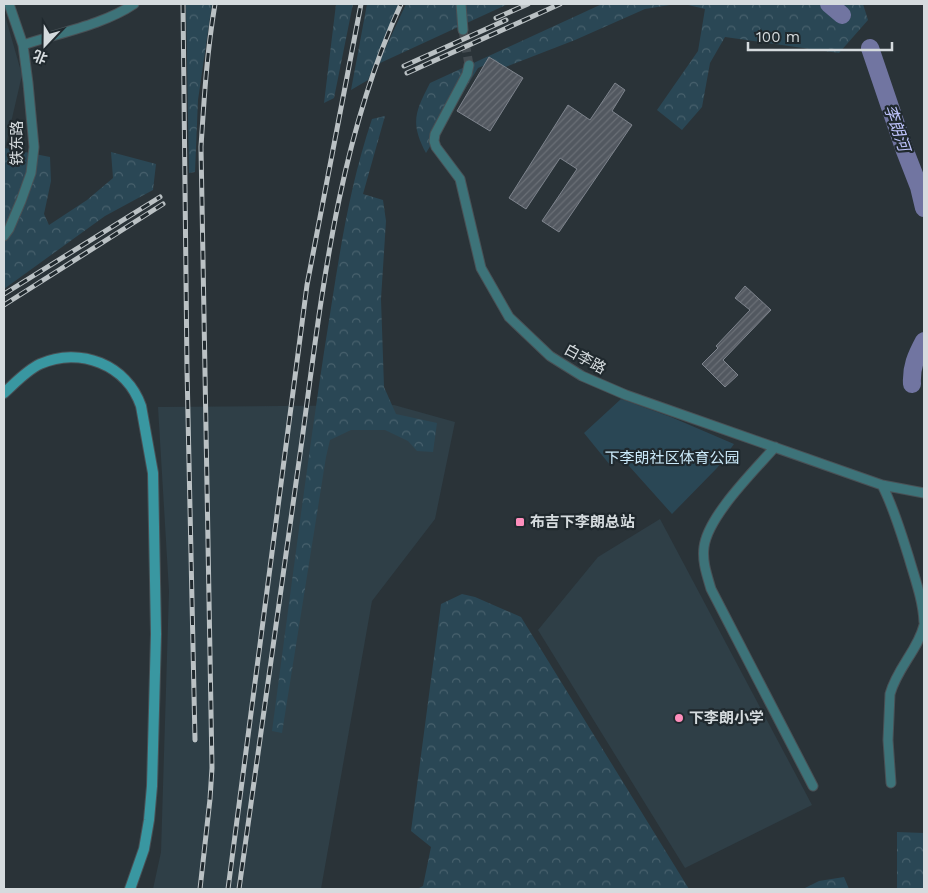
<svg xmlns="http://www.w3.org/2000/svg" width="928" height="893" font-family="'Work Sans','Noto Sans SC',sans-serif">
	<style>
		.built { fill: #2f3f47 }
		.forest { fill: url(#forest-crowns) }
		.green { fill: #2a4755 }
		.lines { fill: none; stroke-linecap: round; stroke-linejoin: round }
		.river { stroke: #7175a1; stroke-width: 18 }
		.building { fill: url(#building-hatch); stroke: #7e848d }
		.street-tunnel { stroke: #444c51; stroke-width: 9; stroke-dasharray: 9 4.5; stroke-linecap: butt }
		.street-casing { stroke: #495156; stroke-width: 11 }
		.secondary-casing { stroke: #495156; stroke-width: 12 }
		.street { stroke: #3d7379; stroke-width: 9 }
		.secondary { stroke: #3997a1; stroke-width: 10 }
		.rail-casing { stroke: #bac1c4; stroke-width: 5 }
		.rail { stroke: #20292e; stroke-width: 3; stroke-dasharray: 9; stroke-linecap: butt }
		.poi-dot { fill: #fe8ebc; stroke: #20292e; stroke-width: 2 }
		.labels { text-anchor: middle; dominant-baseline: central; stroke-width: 4.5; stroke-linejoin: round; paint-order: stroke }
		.street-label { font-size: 15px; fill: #d5dbde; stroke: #20292e }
		.park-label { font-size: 15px; fill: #cae9f9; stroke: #20292e }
		.poi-label { font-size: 15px; font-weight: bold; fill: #d5dbde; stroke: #20292e; text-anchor: start }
		.water-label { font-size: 16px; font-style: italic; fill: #bdc2fa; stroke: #20292e }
	</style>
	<defs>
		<pattern id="forest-crowns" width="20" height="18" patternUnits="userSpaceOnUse" patternTransform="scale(1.25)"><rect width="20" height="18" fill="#2a4755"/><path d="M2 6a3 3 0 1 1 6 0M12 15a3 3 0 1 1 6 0" fill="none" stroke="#48616d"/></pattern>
		<pattern id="building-hatch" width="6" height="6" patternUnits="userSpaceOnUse" patternTransform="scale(1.25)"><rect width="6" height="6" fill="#525860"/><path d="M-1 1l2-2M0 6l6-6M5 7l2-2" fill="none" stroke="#6a6f76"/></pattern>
	</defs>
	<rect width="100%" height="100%" fill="#2a3338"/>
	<path class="built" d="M4,12L22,75L4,153Z
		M394,405L455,422L435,519L372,601L321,889H153L161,852L169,591L158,407Z
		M660,519L812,805L685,868L538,630L598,557Z"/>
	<path class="forest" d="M186,4H212L198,100L195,172L189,173Z
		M336,4H353L334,98L324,103Z
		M367,4H400L389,28L368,80L351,90Z
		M406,4H508L378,64Z
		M602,4H676L645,9L575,40L500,69L490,63L478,68L426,153C410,123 415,112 430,83Z
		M684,4H863L868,20L839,53L725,37L710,63L702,107L682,130L657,110L698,51L705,9Z
		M385,116L363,194L383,200L386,221L381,299L384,387L396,414L437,423L433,452L417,451L408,441L385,430H351L330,440L326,457L282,733L272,731C289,605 305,478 324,352C337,273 346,196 372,119Z
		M5,148L50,157L51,181L44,214L49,225L87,200L113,178L111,152L156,164L153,190L105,216L4,289Z
		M462,594L475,597L521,617L689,889H417L423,886L431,847L411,831L441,604Z
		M897,832L924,833V889H897Z
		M844,877L849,889H803L819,881Z"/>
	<path class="green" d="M621,399L671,417L734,444L717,468L672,514L621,457L610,465L584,433Z"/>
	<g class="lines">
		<path class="river" d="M829,4L842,15
			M870,48L905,151L919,187L924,208
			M912,384C911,367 916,356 924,341"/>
	</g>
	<path class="building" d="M489,57L523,78L490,131L457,111Z
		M615,83L625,90L612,111L632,125L559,232L542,221L577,169L560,158L526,209L509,198L568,105L590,120Z
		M745,286L771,310L723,360L738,375L725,387L702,364L718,348L716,346L750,310L735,298Z"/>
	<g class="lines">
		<path class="street-tunnel" d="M463,30L469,65"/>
		<g class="street-casing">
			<path id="street" d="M461,4L463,30
				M23,45C58,33 103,25 134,4
				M469,65L467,74L435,134L434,141L436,147L460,179L481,268L509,317L550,356L582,376L626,395L882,485L924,493
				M4,236L9,229L21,201L31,173L34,147L28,83L23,45L9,4
				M775,447C754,471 708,516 704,547C702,562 707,575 711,589L813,786
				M882,485C894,508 901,533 909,558C915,579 923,600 924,622
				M891,783L888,740L890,694C897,668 918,650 924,625"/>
		</g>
		<g class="secondary-casing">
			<path id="secondary" d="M4,393C15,383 27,370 40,364C80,346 127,365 141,406L153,473L156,634L152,786L149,820L144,849L130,889"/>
		</g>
		<use href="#street" class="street"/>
		<use href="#secondary" class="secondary"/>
		<g class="rail-casing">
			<path id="rail" d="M183,4L187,369L195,740
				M496,18L528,4
				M404,66L506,20
				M407,73L560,4
				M4,294L160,197
				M4,305L163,204
				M200,889L210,799L212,768L201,147C204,99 207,51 215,4
				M228,889L307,285L361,4
				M239,889C260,739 281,590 302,440C322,292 338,141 401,4"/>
		</g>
		<use href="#rail" class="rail"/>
	</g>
	<g class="poi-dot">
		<rect x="515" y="517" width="10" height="10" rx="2.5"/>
		<circle cx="679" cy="718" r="5"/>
	</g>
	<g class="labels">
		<g class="street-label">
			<text transform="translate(17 143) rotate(-90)">铁东路</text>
			<text transform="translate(585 359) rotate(29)">白李路</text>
		</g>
		<g class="park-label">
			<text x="672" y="458">下李朗社区体育公园</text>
		</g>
		<g class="poi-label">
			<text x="530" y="522">布吉下李朗总站</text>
			<text x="689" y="718">下李朗小学</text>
		</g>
		<g class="water-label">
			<text transform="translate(897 128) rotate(71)">李朗河</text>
		</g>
	</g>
	<rect width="928" height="893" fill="none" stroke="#d5dbde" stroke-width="10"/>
	<g transform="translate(45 45) rotate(202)" stroke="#20292e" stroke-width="4" paint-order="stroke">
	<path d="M0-4L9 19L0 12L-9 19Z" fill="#d5dbde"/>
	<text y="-8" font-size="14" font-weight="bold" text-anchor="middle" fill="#d5dbde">北</text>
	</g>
	<path d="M748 42v8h144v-8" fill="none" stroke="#d5dbde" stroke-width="2.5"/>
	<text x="756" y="42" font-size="15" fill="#d5dbde" stroke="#20292e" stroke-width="4" paint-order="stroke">100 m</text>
</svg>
